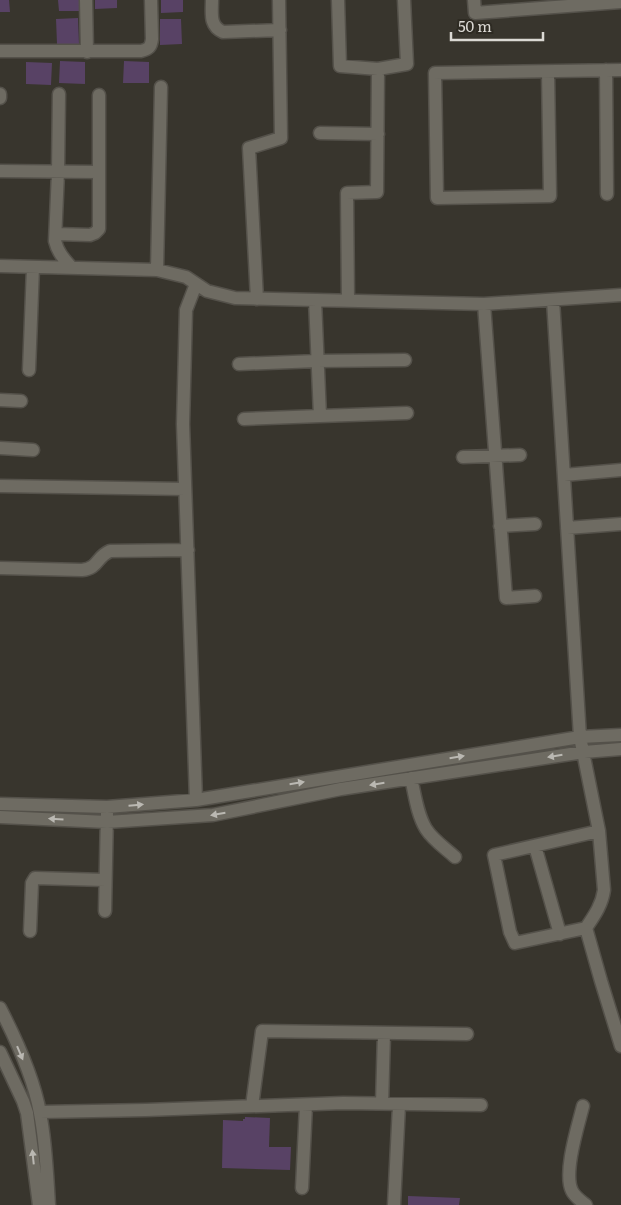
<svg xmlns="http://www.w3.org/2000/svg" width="621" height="1205" font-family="Literata,serif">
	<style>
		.building { fill: #584265 }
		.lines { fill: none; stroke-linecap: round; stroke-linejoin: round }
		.minor-casing { stroke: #54514a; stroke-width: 15 }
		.minor { stroke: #6e6b62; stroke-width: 12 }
		.oneway { fill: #bab8b2 }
	</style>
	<rect width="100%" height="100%" fill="#38352d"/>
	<path class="building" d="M0,0H9L10,12H0Z
		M58,0H80L81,11H59Z
		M95,0H117V8L95,9Z
		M161,0H183V12L161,13Z
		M78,18L79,44H57L56,19Z
		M160,19H181L182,44L160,45Z
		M60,61L85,62V84L59,83Z
		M124,61L149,62V83H123Z
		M26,62L52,63L51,85L26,84Z
		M245,1117L270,1118L269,1147H291L290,1170L222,1168L223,1120L243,1121V1119H245Z
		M408,1196L460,1198L459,1205H408Z"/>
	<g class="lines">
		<g class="minor-casing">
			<path id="minor" d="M86,0L87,52
				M212,0C212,13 209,26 223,32L280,30
				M338,0L340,66L378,69
				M474,0L475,13L621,2
				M0,51H141C149,49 151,47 152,39L151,0
				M606,70L607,194
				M548,72L550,196L437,198L435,73L621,70
				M59,94L58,172L55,241C58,253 64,259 72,268
				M0,98V94
				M320,133L378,134
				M0,171L98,172
				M56,234L90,235L95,233L99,229V95
				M0,266L157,270L186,277L207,291L235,298L484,304L621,295
				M157,270L161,87
				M196,284L186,310L183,424L196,800
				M257,299L249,148L281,138L279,0
				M553,300L580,737L599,831L494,855L510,932L515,943L586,928L601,981L621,1046
				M348,301L347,193L377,192L378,69L407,64L404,0
				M484,304L506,598L535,596
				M239,364L317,361L405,360
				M29,370L33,267
				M0,400L21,401
				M320,416L407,413
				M244,419L320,416L315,300
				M0,448L33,450
				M463,457L520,455
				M564,475L621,470
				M0,486L185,489
				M500,526L535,524
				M567,528L621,524
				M0,568L82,570C99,568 96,557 110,551L188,550
				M411,778C415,795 417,814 426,829C433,840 445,848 455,857
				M0,804L107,807L196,800L580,737L621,735
				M0,817L107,822L213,815L341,789L584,752L621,749
				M535,846L560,934
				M105,911L107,813
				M586,928C594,916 602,905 604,890L599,831
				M30,931L32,883L35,878L105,880
				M0,1008C16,1039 34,1079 40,1113C46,1143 47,1174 49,1205
				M0,1052L23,1101L27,1113L39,1205
				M382,1104L384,1033
				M252,1106L262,1031L467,1034
				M583,1106C578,1126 563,1173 572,1191C575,1197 581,1201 586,1205
				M40,1112L146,1110L343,1103L481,1105
				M302,1188L306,1105
				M394,1205L399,1105"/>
		</g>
		<use href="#minor" class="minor"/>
	</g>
	<defs><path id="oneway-solid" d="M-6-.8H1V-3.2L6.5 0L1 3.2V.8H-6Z" transform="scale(1.25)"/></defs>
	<g class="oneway">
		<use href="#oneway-solid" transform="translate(555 756) rotate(171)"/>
		<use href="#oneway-solid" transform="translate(457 757) rotate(-9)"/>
		<use href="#oneway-solid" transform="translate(297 783) rotate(-9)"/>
		<use href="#oneway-solid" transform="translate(377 784) rotate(171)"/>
		<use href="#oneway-solid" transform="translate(136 805) rotate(-5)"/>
		<use href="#oneway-solid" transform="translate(218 814) rotate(170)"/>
		<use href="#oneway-solid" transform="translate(56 819) rotate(-177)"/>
		<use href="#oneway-solid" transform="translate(20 1053) rotate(67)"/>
		<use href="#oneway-solid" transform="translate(33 1157) rotate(-96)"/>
	</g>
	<path d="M451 32v8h92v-8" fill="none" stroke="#dbd9d4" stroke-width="2.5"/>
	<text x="458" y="32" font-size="15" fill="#dbd9d4" stroke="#2e2b23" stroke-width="4" paint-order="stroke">50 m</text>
</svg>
